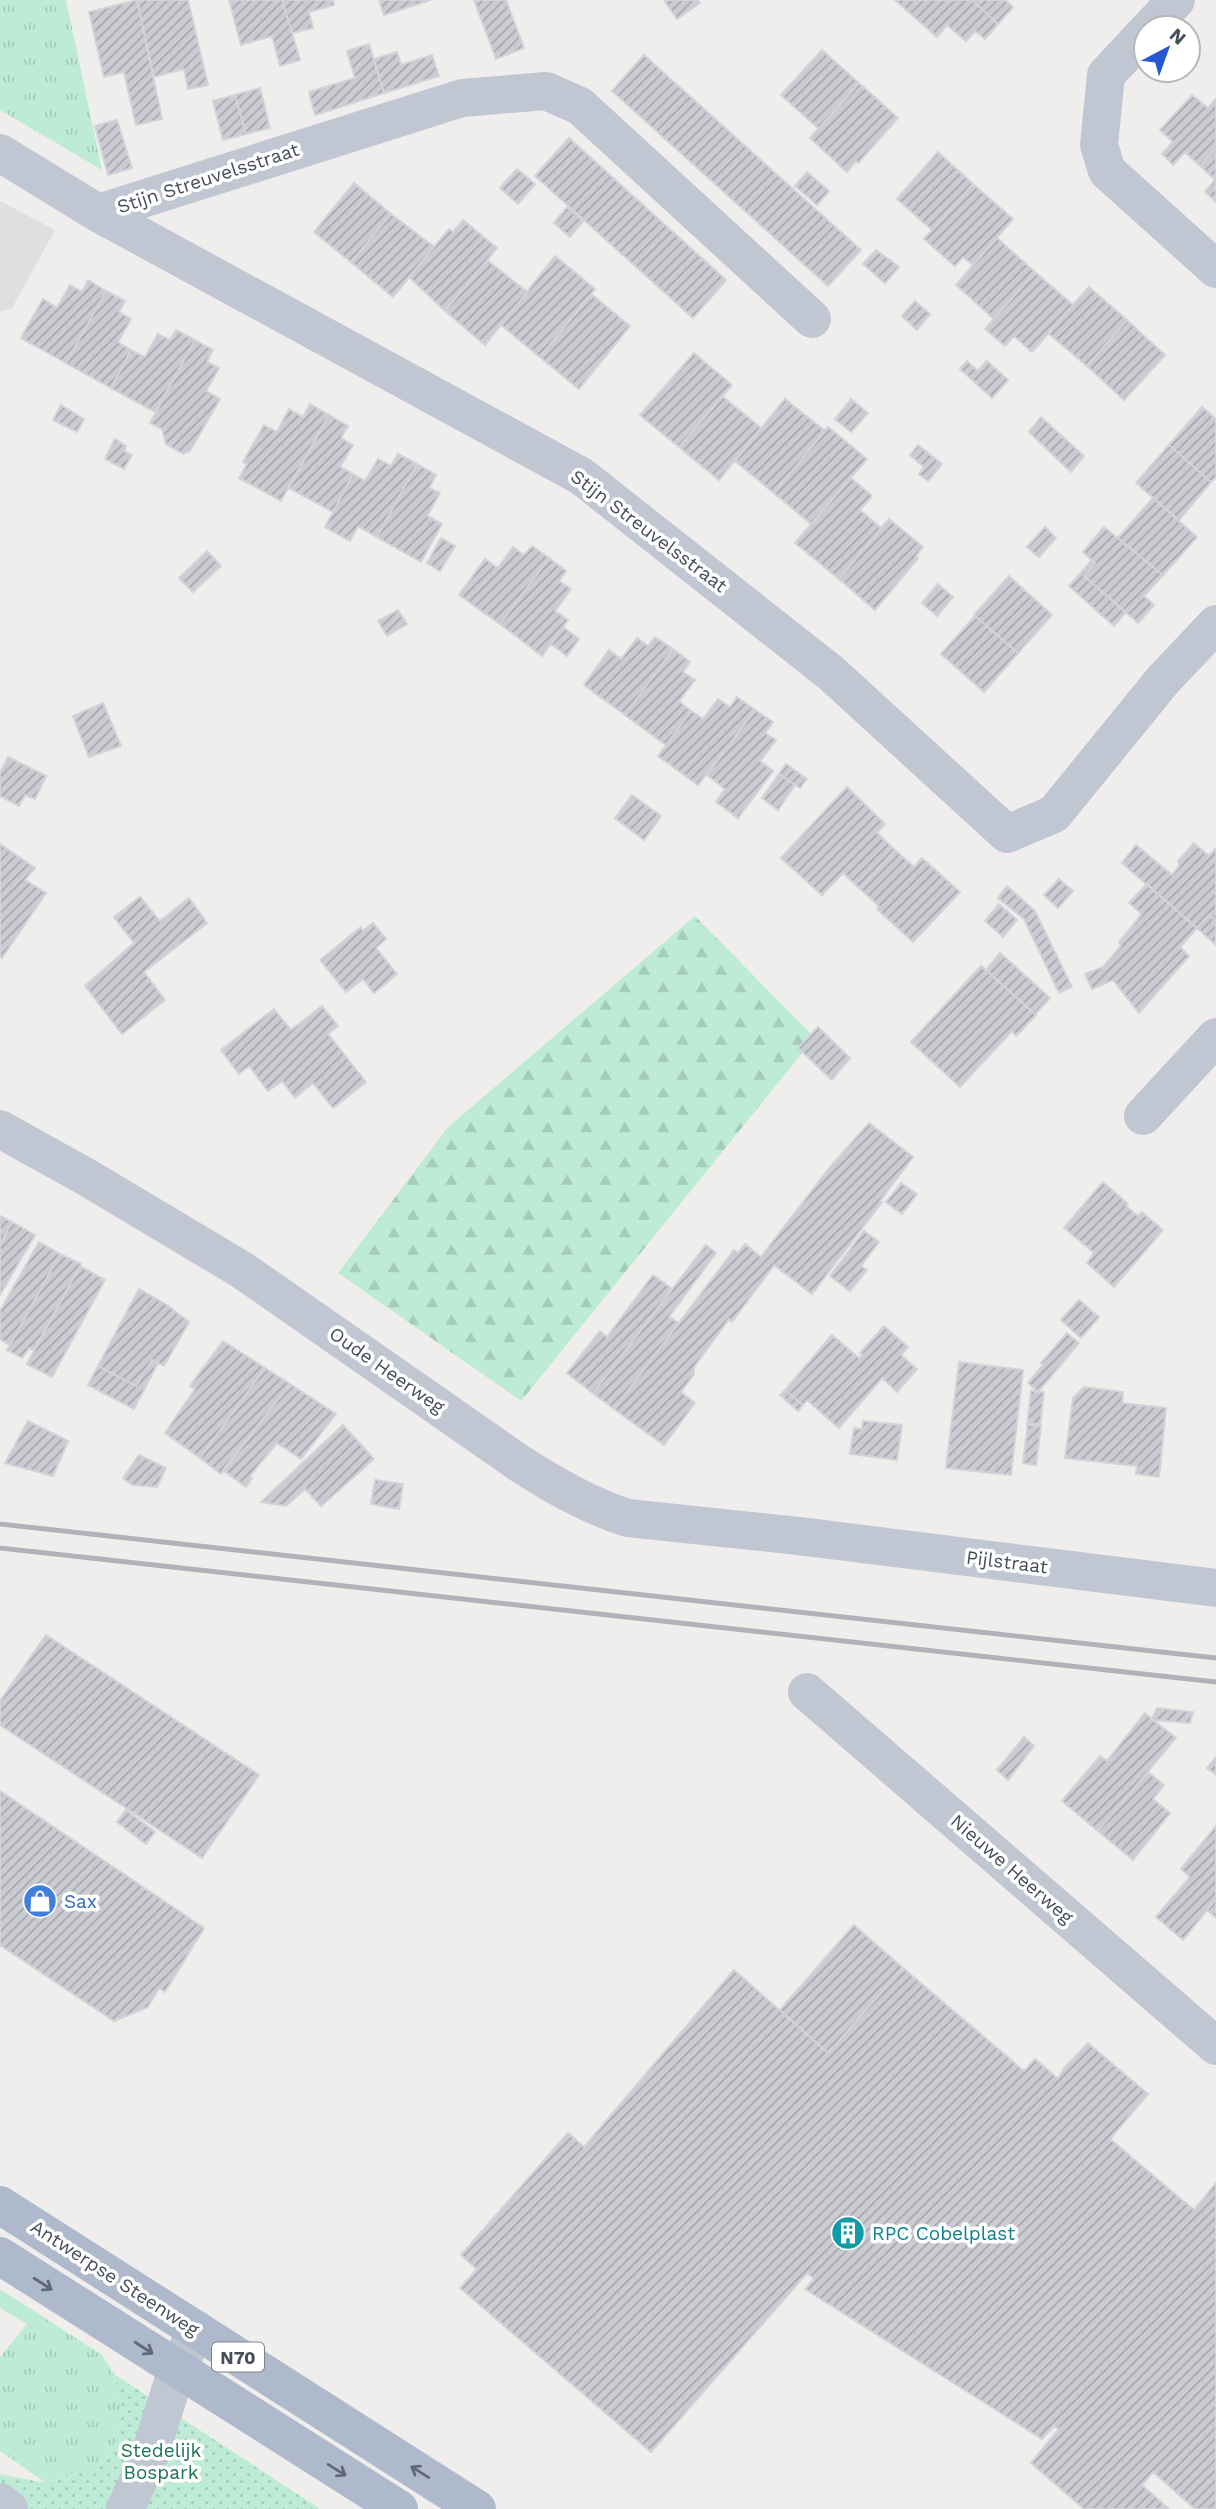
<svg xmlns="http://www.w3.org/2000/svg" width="1216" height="2509" font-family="'Work Sans',sans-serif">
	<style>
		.education { fill: #e1dfde }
		.grass { fill: url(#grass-tufts) }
		.forest { fill: url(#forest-firs) }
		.park { fill: url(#park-dots) }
		.building { fill: url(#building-hatch); stroke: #d2d3d8; stroke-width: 2 }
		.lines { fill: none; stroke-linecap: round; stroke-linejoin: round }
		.minor { stroke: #c1c7d2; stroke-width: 38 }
		.major { stroke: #aeb9cb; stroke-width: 38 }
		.rail { stroke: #b0b2b7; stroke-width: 5 }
		.oneway { stroke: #616976 }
		.labels { text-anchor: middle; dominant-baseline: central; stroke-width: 7; stroke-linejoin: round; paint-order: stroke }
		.shield { fill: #fff; stroke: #7e838b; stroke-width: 2 }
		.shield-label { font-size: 18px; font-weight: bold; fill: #474e59 }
		.street-label { font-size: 19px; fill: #474e59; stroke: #fff }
		.shop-label { font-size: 19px; fill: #366cbe; stroke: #fff; text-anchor: start }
		.culture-label { font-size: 19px; fill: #0d838f; stroke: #fff; text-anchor: start }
		.park-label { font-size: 19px; fill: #1d7555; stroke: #fff }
	</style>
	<defs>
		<pattern id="grass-tufts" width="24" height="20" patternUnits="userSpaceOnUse" patternTransform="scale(1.75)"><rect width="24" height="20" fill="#beebd6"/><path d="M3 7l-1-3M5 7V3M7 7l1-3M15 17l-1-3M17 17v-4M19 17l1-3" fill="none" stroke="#a5cbba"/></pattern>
		<pattern id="forest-firs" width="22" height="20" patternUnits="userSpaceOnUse" patternTransform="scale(1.75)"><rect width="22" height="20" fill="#beebd6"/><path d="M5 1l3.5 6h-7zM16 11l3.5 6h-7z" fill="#a5cbba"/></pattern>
		<pattern id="park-dots" width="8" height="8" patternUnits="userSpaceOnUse" patternTransform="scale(1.75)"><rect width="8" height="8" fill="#beebd6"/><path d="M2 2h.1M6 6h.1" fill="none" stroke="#a5cbba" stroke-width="1.8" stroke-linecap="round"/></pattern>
		<pattern id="building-hatch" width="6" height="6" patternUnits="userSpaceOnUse" patternTransform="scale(1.75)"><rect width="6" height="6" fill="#caccd2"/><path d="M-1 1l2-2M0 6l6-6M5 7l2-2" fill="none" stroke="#a6a8ad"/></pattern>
	</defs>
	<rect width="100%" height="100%" fill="#f0eeed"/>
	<path class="education" d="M0,201L55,230L12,308L0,312Z"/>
	<path class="grass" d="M0,0H66L102,170L0,110Z
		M0,2289L102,2355L114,2374L122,2407L118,2437L103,2463L46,2483L0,2451V2357L27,2324L0,2308Z"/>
	<path class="forest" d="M695,916L811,1034L803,1052L521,1401L338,1273L448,1127Z"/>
	<path class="park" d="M114,2374L320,2509H0V2474L46,2483L103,2463L118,2437L122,2407Z"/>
	<path class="building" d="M137,0H188L208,85L188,89L184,69L154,77Z
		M137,0L162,119L136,125L124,72L104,77L89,12Z
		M229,0H282L300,60L280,66L272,36L241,45Z
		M282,0H333L334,5L309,12L313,28L292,33Z
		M379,0H431L384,15Z
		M474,0H506L524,48L496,59Z
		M664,0H698L700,3L677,19Z
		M895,0H972L998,24L985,39L975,31L966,41L947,25L937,37Z
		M972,0H1005L1013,7L998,24Z
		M369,44L384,93L315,115L309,92L355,78L347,51Z
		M822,50L859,83L819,129L781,95Z
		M397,52L401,65L432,55L439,76L384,93L374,59Z
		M644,55L861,250L828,286L612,91Z
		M859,83L898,118L858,163L856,161L847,172L810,138Z
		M260,88L270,128L246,134L235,95Z
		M235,95L246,134L223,140L213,101Z
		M1192,95L1208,108L1216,99V148L1200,166L1185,152L1173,165L1162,154L1173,142L1160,130Z
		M117,120L132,168L108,175L95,126Z
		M569,138L726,280L693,318L535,176Z
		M1216,148V202L1205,192L1215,180L1200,166Z
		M938,152L973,184L932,230L897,199Z
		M517,169L535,184L518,204L500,188Z
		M807,172L829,191L817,205L795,186Z
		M354,183L391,214L351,262L314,232Z
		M973,184L1013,219L973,265L963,257L955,266L924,239Z
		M567,207L583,221L570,237L554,223Z
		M391,214L434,247L393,297L351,262Z
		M463,220L497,248L445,311L409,277L449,229L453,232Z
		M997,238L1035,272L994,319L956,285Z
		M876,250L899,267L885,283L863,264Z
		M555,256L595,289L540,357L501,325Z
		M487,260L527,292L485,345L445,311Z
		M1035,272L1073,305L1032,352L1014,336L1005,346L985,329Z
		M88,280L106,291L66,363L21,338L43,299L57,308L70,285L82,292Z
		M1089,287L1127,320L1087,366L1048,333Z
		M106,291L125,301L119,312L131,319L118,342L131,350L111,388L66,363Z
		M591,294L630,326L579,389L540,357Z
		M915,301L930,314L917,330L902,316Z
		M1127,320L1165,355L1124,400L1087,366Z
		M176,330L195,340L155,412L111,388L131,350L145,357L158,334L170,340Z
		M195,340L213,350L207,362L219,368L206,391L220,399L190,451L183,454L166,444L162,429L150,423Z
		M694,353L732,385L679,447L640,415Z
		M967,361L978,371L987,361L1008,380L992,398L960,369Z
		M722,396L761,428L719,480L679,447Z
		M785,399L825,431L774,493L735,461Z
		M851,399L868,413L851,432L835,419Z
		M310,404L329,415L281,501L239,478L247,464L243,462L264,425L277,432L289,409L303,417Z
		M61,405L84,419L77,432L53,420Z
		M1202,407L1216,419V477L1211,482L1169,445Z
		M329,415L348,426L341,438L353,445L340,467L353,474L333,512L289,488Z
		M1041,417L1084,456L1071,472L1029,432Z
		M828,427L867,459L811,524L774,493Z
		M115,439L126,446L124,451L132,455L124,469L105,459Z
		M918,445L942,464L928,481L919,474L924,467L910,455Z
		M1169,445L1211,482L1179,520L1136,483Z
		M398,454L417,464L377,537L358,526L350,541L325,527L353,474L365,481L378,459L391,466Z
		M417,464L436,475L429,488L440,493L427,516L442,524L421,562L377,537Z
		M851,478L872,496L860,510L881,528L839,579L795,543Z
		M1153,498L1197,537L1163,575L1118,538Z
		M889,519L923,547L916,556L918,558L875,610L839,579Z
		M1045,527L1056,538L1039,557L1027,547Z
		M1104,527L1163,575L1144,596L1154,605L1138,623L1084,576L1095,563L1083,552Z
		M441,538L455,546L440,571L427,563Z
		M532,546L549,558L500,624L459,595L485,559L498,568L513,547L524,555Z
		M207,551L221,566L193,592L179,578Z
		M549,558L566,571L559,581L571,589L555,611L568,620L542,656L500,624Z
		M1092,560L1095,563L1084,576L1126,612L1114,626L1069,586Z
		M1009,576L1052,615L1018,653L974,615Z
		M938,584L953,597L937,616L922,603Z
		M398,610L407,624L387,636L378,621Z
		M975,616L1018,653L984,692L941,654Z
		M563,627L579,639L567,656L551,644Z
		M655,637L673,649L625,715L584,685L609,650L621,659L637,638L648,646Z
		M673,649L690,662L683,672L695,680L679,701L691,711L666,745L625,715Z
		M737,697L755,710L698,785L658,756L691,711L703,719L718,699L730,707Z
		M103,703L121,746L89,757L73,716Z
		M755,710L773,722L765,733L776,740L760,761L773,771L738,818L716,802L725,789L707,775Z
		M8,757L46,776L35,799L25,795L19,806L0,796V773Z
		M786,764L807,779L800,788L779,774Z
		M779,774L795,785L778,810L762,798Z
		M847,787L885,824L877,833L895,850L860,889L843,873L822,895L781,858Z
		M632,795L661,816L644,840L615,818Z
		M1194,843L1209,856L1216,848V921L1209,915L1197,928L1122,863L1136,845L1172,875L1179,866L1178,861Z
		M0,844L35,868L25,880L46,893L2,958L0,956Z
		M895,850L914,867L922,858L960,892L913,942L877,909L879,906L860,889Z
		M1059,879L1073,891L1058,908L1044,895Z
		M1147,884L1197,928L1180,947L1189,956L1139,1013L1113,980L1092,989L1085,974L1103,967L1121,946L1119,942L1142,914L1129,903Z
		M1007,886L1035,911L1072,987L1059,993L1024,919L998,898Z
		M140,897L160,921L189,898L207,923L144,972L165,1000L122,1034L85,986L134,943L114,917Z
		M999,904L1017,920L1003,937L985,921Z
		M1209,915L1216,921V945L1197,928Z
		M373,923L386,939L376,948L397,974L374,993L363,979L346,992L320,960L361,927L363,931Z
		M1000,953L1050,998L1035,1014L986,970Z
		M981,966L1036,1015L1016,1036L1012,1031L960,1087L911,1042Z
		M322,1006L338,1026L328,1034L366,1082L333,1108L313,1083L295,1098L282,1081L268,1091L249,1066L239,1074L221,1050L274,1009L291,1030Z
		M818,1027L850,1058L832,1080L798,1048Z
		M869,1123L913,1157L880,1201L882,1202L812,1294L774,1265L732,1322L729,1319L694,1367V1374L681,1392L695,1403L664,1445L614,1409L734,1250L738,1253L745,1244L761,1257L830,1167Z
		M1103,1182L1128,1204L1126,1206L1138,1216L1142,1212L1163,1230L1114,1287L1087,1263L1094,1253L1064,1228Z
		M901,1183L917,1194L902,1214L886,1202Z
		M0,1216L12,1222L0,1244Z
		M12,1222L35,1235L0,1295V1244Z
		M864,1231L879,1242L861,1266L867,1270L850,1291L830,1276Z
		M39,1242L60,1254L10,1345L0,1339V1311Z
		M706,1245L716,1253L669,1317L679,1323L614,1409L593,1393Z
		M60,1254L81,1264L34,1350L29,1348L22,1358L7,1350Z
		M80,1266L105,1280L52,1377L27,1364Z
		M653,1275L672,1289L593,1393L567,1373L600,1331L607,1337Z
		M139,1289L167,1305L189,1322L164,1366L152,1360L136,1386L98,1366Z
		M1079,1300L1099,1317L1081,1338L1061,1320Z
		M884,1326L908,1347L901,1355L917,1369L897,1392L882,1378L839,1428L807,1400L803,1405L785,1390L832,1335L859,1358L862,1354L860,1353Z
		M1067,1333L1079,1343L1038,1392L1028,1383L1043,1365L1041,1363Z
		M223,1341L265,1368L200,1458L165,1433L195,1389L190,1386Z
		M152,1360L158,1363L134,1409L88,1385L98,1366L136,1386Z
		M959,1362L1023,1370L1011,1475L946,1468Z
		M265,1368L290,1384L221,1474L200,1458Z
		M290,1384L336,1414L301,1459L277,1443L249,1477L252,1478L246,1487L223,1470Z
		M1084,1387L1123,1392L1122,1403L1166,1408L1159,1477L1136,1474L1137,1466L1065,1458L1073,1398Z
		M785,1390L803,1405L798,1411L780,1395Z
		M1031,1391L1044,1392L1040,1426L1027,1425Z
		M28,1421L68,1441L53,1476L5,1463Z
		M863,1421L902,1425L897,1460L850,1454L854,1428L862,1429Z
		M1028,1423L1041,1425L1036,1465L1023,1463Z
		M343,1425L374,1459L321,1506L305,1489L286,1506L261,1502Z
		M139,1455L166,1468L157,1487L132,1485L123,1478Z
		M375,1480L403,1484L399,1509L371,1504Z
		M46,1635L259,1775L202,1858L0,1725V1701Z
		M1157,1708L1193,1712L1190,1723L1153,1720L1176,1738L1098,1831L1062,1801L1100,1756L1107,1761L1145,1713L1152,1719Z
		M1024,1737L1034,1746L1008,1780L997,1770Z
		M1216,1757V1775L1207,1768Z
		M1148,1772L1164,1785L1153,1799L1170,1813L1133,1860L1098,1831Z
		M0,1791L204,1928L165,1992L159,1988L148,2007L114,2021L0,1945Z
		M126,1810L155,1832L146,1844L117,1822Z
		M1216,1826V1899L1183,1940L1156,1917L1190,1877L1181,1869Z
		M1216,1899V1918L1207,1910Z
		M854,1925L903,1968L828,2053L780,2010Z
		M903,1968L1024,2071L1035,2059L1058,2079L1064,2068L1088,2043L1148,2094L1110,2139L1194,2210L1216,2183V2509H1195L1153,2472L1142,2485L1169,2509H1084L1031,2463L1059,2429L1054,2426L1042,2439L805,2289L814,2279L807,2273L651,2452L460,2288L477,2269L461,2255L568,2133L584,2147L734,1970L828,2053Z"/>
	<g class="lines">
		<path class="minor" d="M1150,28L1176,0
			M1146,32L1106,75L1099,145L1107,171L1216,269
			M0,153L98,213L581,476L831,673L1007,834L1054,814L1163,680L1216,624
			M98,213L462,98L546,91L580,106L812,319
			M1143,1116L1216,1037
			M0,1129L88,1178L242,1270L519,1463C553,1485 589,1506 628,1518L799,1536L1216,1588
			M807,1692L1216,2046
			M0,2502L9,2509
			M125,2509L148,2460L177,2369L197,2330"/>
		<path class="major" d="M0,2205L477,2509
			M0,2256L399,2509"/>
		<path class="rail" d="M0,1524L1216,1658
			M0,1548L1216,1682"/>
	</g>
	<defs><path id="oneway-shaft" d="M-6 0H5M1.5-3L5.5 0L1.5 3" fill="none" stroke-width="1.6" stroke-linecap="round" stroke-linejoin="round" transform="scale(1.75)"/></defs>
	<g class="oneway">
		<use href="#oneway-shaft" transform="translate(43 2284) rotate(33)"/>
		<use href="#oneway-shaft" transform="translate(144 2348) rotate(33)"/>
		<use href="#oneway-shaft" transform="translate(337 2470) rotate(32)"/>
		<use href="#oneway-shaft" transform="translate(420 2472) rotate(-148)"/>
	</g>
	<defs>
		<g id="shop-disc" transform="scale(1.75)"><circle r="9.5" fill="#3f7fe0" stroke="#fff"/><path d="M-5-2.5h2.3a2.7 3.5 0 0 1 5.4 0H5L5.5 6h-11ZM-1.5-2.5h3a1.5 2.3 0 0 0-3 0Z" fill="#fff"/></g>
		<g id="building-disc" transform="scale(1.75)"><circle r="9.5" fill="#0f9aa8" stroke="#fff"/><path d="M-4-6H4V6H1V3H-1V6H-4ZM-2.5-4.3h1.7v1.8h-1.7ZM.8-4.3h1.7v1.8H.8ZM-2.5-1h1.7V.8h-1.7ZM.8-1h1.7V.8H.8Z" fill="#fff"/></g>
	</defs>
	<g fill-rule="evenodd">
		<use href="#shop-disc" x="40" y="1901"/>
		<use href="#building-disc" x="848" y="2233"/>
	</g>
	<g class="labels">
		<rect class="shield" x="212" y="2342.5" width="52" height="29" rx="5"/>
		<g class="shield-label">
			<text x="238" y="2357">N70</text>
		</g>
		<g class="street-label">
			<text transform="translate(208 178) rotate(-18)">Stijn Streuvelsstraat</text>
			<text transform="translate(649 531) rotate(37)">Stijn Streuvelsstraat</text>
			<text transform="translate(387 1370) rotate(35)">Oude Heerweg</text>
			<text transform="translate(1007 1562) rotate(7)">Pijlstraat</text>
			<text transform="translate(1012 1869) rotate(41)">Nieuwe Heerweg</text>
			<text transform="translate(115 2278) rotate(33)">Antwerpse Steenweg</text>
		</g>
		<g class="shop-label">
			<text x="64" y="1901">Sax</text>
		</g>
		<g class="culture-label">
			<text x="872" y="2233">RPC Cobelplast</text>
		</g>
		<g class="park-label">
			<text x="161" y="2450">Stedelijk<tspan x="161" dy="22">Bospark</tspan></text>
		</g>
	</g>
	<g transform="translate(1167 49) rotate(41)"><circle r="33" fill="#ffffff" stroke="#b5b8bd" stroke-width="2"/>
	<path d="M0-5L12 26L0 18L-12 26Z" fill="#2558d2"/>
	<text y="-10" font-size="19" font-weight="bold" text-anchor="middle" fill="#474e59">N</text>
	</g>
</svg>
